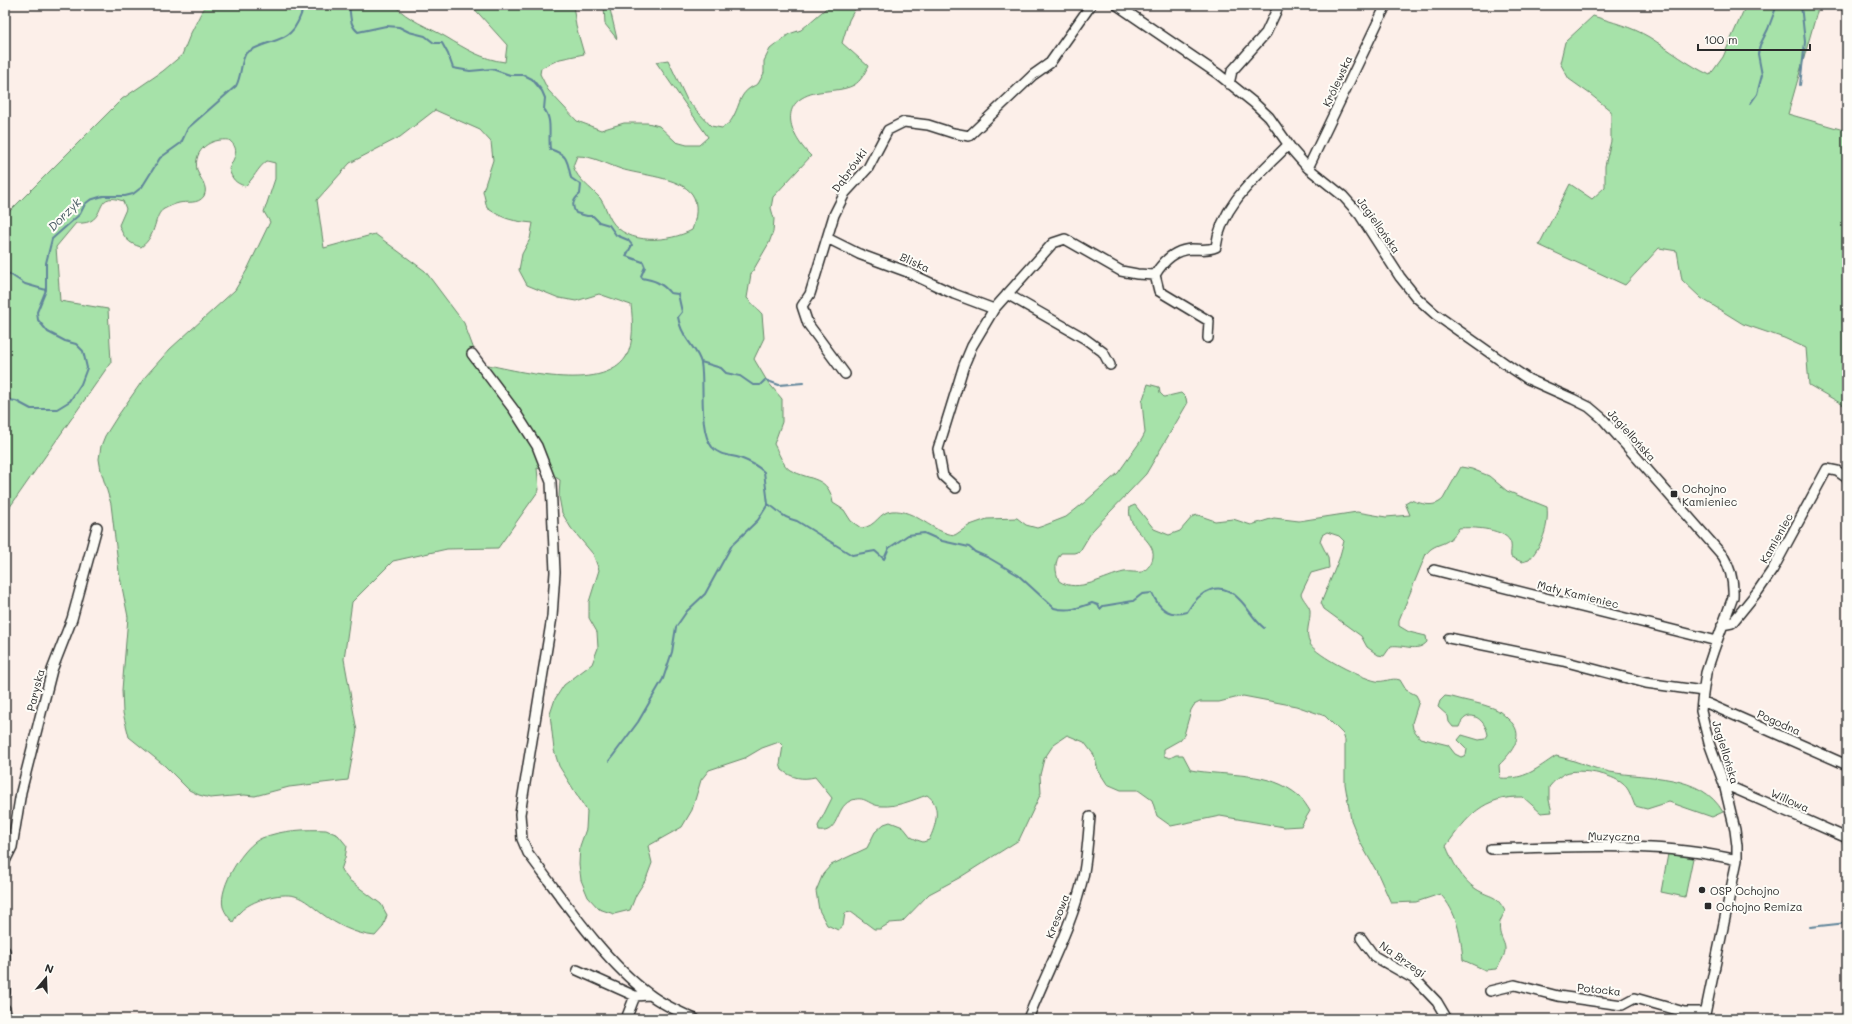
<svg xmlns="http://www.w3.org/2000/svg" width="1852" height="1024" font-family="Mali,sans-serif">
	<style>
		.green { fill: #a6e2a9; stroke: #68866a; fill-rule: evenodd }
		.lines { fill: none; stroke-linecap: round; stroke-linejoin: round }
		.stream { stroke: #60859a; stroke-width: 2 }
		.minor-casing { stroke: #2b2b2b; stroke-width: 12 }
		.minor { stroke: #fdfcf7; stroke-width: 9 }
		.poi-dot { fill: #2b2b2b; stroke: #fdfcf7; stroke-width: 1.5 }
		.labels { text-anchor: middle; dominant-baseline: central; stroke-width: 4; stroke-linejoin: round; paint-order: stroke }
		.street-label { font-size: 11px; fill: #2b2b2b; stroke: #fdfcf7 }
		.poi-label { font-size: 11px; fill: #2b2b2b; stroke: #fdfcf7; text-anchor: start }
		.water-label { font-size: 12px; font-style: italic; fill: #465862; stroke: #fdfcf7 }
	</style>
	<rect width="100%" height="100%" fill="#fcefe9"/>
	<filter id="ink" filterUnits="userSpaceOnUse"><feTurbulence type="fractalNoise" baseFrequency=".025" numOctaves="2"/><feDisplacementMap in="SourceGraphic" scale="8" xChannelSelector="R" yChannelSelector="G"/><feConvolveMatrix kernelMatrix="1 2 1 2 8 2 1 2 1" color-interpolation-filters="sRGB"/></filter>
	<g filter="url(#ink)">
		<path class="green" d="M205,5H394C408,20 428,27 446,37C466,49 481,59 505,62L507,45L471,5H573L576,26L584,54L560,59L541,68L540,74L548,90L577,121L601,130L624,123H648L659,126L676,142L687,145H699L708,137L656,62L668,60L687,100L711,126L722,128C726,125 730,123 732,119C742,102 738,92 758,84L764,73V61L770,49L789,34L801,30L830,5H857L849,20L842,43L868,66C865,73 861,81 854,85C843,91 827,90 814,93C776,103 791,137 811,156L773,197L771,208L774,219L773,232L769,243L751,274L747,298L762,314L764,338L754,359L767,381L782,399V422L774,444C778,451 783,466 790,470C811,481 829,476 833,503L844,510L851,521L861,528C877,527 878,512 892,511C916,509 932,533 955,535L970,525L987,519L1017,518L1026,525L1037,528L1043,526L1066,517L1085,502L1118,473L1142,439L1145,433L1142,402L1148,384L1159,387L1160,393L1164,397L1181,393L1186,398L1187,404L1146,474L1092,531L1080,551L1074,553H1061C1054,562 1055,571 1059,581C1078,594 1105,576 1124,572C1130,571 1137,573 1142,572C1148,569 1152,563 1153,557C1156,539 1125,530 1130,507L1135,505L1154,529L1169,535L1180,531L1193,516L1198,515L1215,521L1233,519L1251,525L1274,518L1299,521L1357,512L1386,517L1410,515L1405,503L1410,500C1421,503 1433,509 1443,499L1461,467L1472,469L1489,476L1507,491L1547,507C1549,527 1542,545 1529,560L1522,562L1511,557C1510,553 1512,548 1511,544C1508,528 1471,527 1459,528C1447,549 1437,540 1426,554L1399,620V626L1409,632L1426,636L1427,642C1417,653 1404,644 1391,646L1384,656L1378,655L1367,647L1361,636L1324,609L1321,603L1339,559L1344,541L1339,536L1327,532L1322,535L1320,541L1328,557L1329,568L1311,573L1301,594C1303,600 1309,605 1310,610C1311,622 1304,632 1310,644C1317,656 1361,678 1376,681C1384,683 1391,677 1400,680L1406,690L1416,695L1419,701L1412,723L1413,729L1420,738L1448,745L1455,754L1461,757L1466,755L1467,749L1458,740L1462,735L1479,740L1485,739L1488,735C1485,717 1466,707 1459,727H1453L1449,722L1448,716L1438,707L1440,701L1445,696L1452,697C1465,701 1480,703 1493,708C1499,710 1504,715 1508,719C1527,734 1512,752 1499,765L1500,778C1525,780 1536,769 1556,756C1575,760 1591,768 1610,772C1648,779 1701,773 1723,812L1712,817L1669,802L1647,809L1635,806C1632,799 1629,788 1623,784C1612,774 1580,768 1566,773C1559,776 1554,781 1549,787V800L1552,812L1541,813L1523,797C1483,796 1468,816 1446,846C1452,861 1462,880 1476,889C1492,899 1495,893 1505,911C1504,914 1501,918 1500,922C1496,944 1516,942 1496,969L1485,970L1463,960C1461,936 1457,911 1440,894L1416,902L1391,903L1378,874L1360,842L1351,820L1345,784V740L1343,734L1325,716L1296,706L1243,696L1219,702H1200L1194,705L1191,710L1184,735L1180,740L1164,749V756L1170,758L1176,755H1183L1191,770C1228,777 1269,770 1299,796C1303,800 1307,806 1310,811L1301,826L1284,827L1220,816L1171,826L1157,816L1152,800L1138,790H1121L1107,784L1098,770L1094,755L1084,742L1067,735L1054,744L1044,759L1040,775L1041,793L1019,840L959,878L929,894L902,922L890,923L880,929H874L851,912L845,913L843,926L838,930L827,925L819,910L816,891L823,874L831,865L867,848L875,832L884,824L890,822L903,827L911,837L917,840L923,842L929,840C936,826 942,805 927,795C913,800 897,807 882,806C868,806 866,794 850,801C835,808 839,834 819,831L818,826L832,798L815,777C802,780 792,778 782,770L780,764L783,746L779,742L762,748L745,758L709,770L701,780L692,810L682,827L648,846L652,863L646,879L636,895L630,910L614,914L599,909L588,897L581,880L579,864L580,846L586,829L587,811L559,766L554,750L550,714L555,699L564,685L592,664L598,648L597,632L589,618V602L599,570L593,554L571,528L562,513L559,497L560,480L546,471L537,468L539,490L498,548L447,549L393,561L352,602L344,659L357,731L348,780L289,787L255,796L244,795L210,798L199,795L189,790L165,766L129,737L123,713L122,690L128,617L119,572L111,504L101,471L99,459L101,446L105,436L117,417L145,377L170,349L235,290L247,270L270,222L264,212L275,179V163L267,161C257,168 254,179 245,186C235,183 232,179 229,169C234,157 241,150 229,140C211,138 193,149 197,170C199,178 209,186 204,196C198,205 187,201 179,203C174,204 168,207 164,209C153,215 158,235 141,247C129,244 123,237 119,225L126,209L123,201C90,189 111,226 76,223L56,247L60,301L108,309L111,362L5,514V216L122,99L163,71L182,55L190,35ZM435,110L480,130L491,142L493,160L483,191L487,208C505,220 513,221 533,223L530,239L522,254L519,270L527,285L559,298L576,301L599,294L631,305C633,320 634,344 626,357C602,394 514,370 479,363L464,323L425,271L375,234L324,248L317,200L350,163L400,137ZM577,156C593,156 606,164 621,169C639,175 680,177 692,194C699,204 696,219 692,230C670,242 627,246 611,220C607,213 605,205 600,198C590,187 578,180 573,166Z
			M604,5H609L617,39L605,24Z
			M1746,5H1819L1788,114L1847,131V407L1809,385L1806,348L1784,338L1743,324L1701,298L1682,280L1677,251L1659,248L1625,285L1539,245L1570,184L1592,199L1605,187V166L1611,141V111L1590,94L1569,79L1560,63L1565,42L1593,16C1612,22 1632,27 1649,37C1670,50 1688,65 1710,75L1723,57Z
			M326,830L338,835L347,846L345,858L341,870L349,880L381,904L387,915L383,927L375,936C355,934 337,925 321,913C313,907 305,899 295,896C280,892 251,900 240,912C237,914 235,919 233,922C229,918 225,913 223,907C218,887 244,845 262,838C281,830 306,829 326,830Z
			M1668,854L1693,858L1685,897L1661,892Z"/>
		<g class="lines">
			<path class="stream" d="M349,5C351,15 349,25 358,32L386,26L399,27L409,32L425,36L434,43H442L448,54L453,68L470,71L492,69L510,75H524L532,79L542,91L545,98L544,109C553,120 548,135 550,149C568,155 567,160 571,178L581,185L580,194C573,200 571,205 576,213L587,216H593L599,222L609,225L616,235L628,240L632,245L626,256L643,262L645,267L641,276L642,278C654,280 662,283 670,293L678,294L682,312L678,317C679,322 680,327 683,332C688,343 698,351 701,363C705,385 698,430 712,447C719,456 731,455 740,458C748,461 758,466 764,472L768,504L758,520L732,545L705,594L687,611L676,627L672,652L663,679L638,722L609,761
				M1800,85L1805,42L1801,5
				M1750,104L1757,94L1762,75L1758,54L1760,45L1768,29L1777,5
				M5,271L25,284L46,290
				M701,362L721,368L726,373L740,376L753,385H760L765,380L779,385L803,383
				M5,404L9,400L16,401L31,409H57L70,401L81,384L87,368L83,351L76,344L65,341L48,332L38,320L37,312L46,290V263L52,239L80,214L85,204L90,200L103,196H125L133,194L142,187L160,158L181,143L188,128L236,86C242,75 240,63 246,53C276,34 292,49 304,5
				M768,504C782,512 780,517 797,521L852,555L875,551L884,559L889,548L908,535L924,533L942,541L969,547L975,552L989,558L1018,575L1054,608C1068,612 1079,608 1092,603L1098,605L1100,609L1103,606L1133,601L1142,594L1152,593C1159,609 1169,617 1187,612C1199,591 1220,578 1240,600C1249,609 1253,619 1264,628
				M1810,927L1847,923"/>
			<g class="minor-casing">
				<path id="minor" d="M1117,5L1218,74L1254,103L1269,117L1293,151L1308,168L1343,196L1360,215L1400,277L1416,297L1435,314L1510,367L1528,379L1573,399L1589,407L1602,418L1723,556C1731,569 1734,581 1733,597L1713,652L1706,673L1702,701L1701,711L1709,743L1724,784L1735,830L1737,846V860L1704,1019
					M1229,84L1232,71L1266,33L1279,5
					M1308,168L1386,5
					M827,238L859,254L905,271L954,294L994,309
					M1155,275L1159,291L1209,321L1208,338
					M1007,294L1084,338L1103,352L1110,365
					M472,354L514,410L537,446L551,482L555,572L552,617L520,814L522,839L528,853C562,898 604,961 649,994C662,1004 679,1012 695,1019
					M845,374L808,324L802,306L810,294L834,215L845,193L868,168L888,130L904,122L928,125L953,133L969,136L1033,75L1050,63L1091,5
					M956,488L943,476L938,449L964,365L972,346L994,309L1053,243L1065,239L1121,271L1137,274L1155,275C1163,261 1174,250 1192,249C1201,249 1207,251 1216,247C1221,204 1260,174 1288,145
					M1434,570L1717,641
					M1722,625L1732,623L1758,591L1773,569L1827,469L1837,471L1847,478
					M1449,638L1563,661L1646,683L1703,691
					M1702,701L1847,765
					M1724,784L1847,838
					M1491,849C1571,847 1658,841 1737,860
					M5,861L12,847L21,792L52,670L72,619L97,527
					M1361,938L1374,956L1416,980L1437,1002L1447,1019
					M5,951V993
					M577,970L635,996L649,995
					M1490,991L1515,985L1558,996L1622,1005L1635,998L1684,1012H1705
					M5,1009L7,1019
					M626,1019L635,996
					M1028,1019C1046,972 1072,927 1083,877C1087,858 1088,836 1090,817"/>
			</g>
			<use href="#minor" class="minor"/>
		</g>
	</g>
	<g class="poi-dot">
		<rect x="1670" y="490" width="8" height="8" rx="2"/>
		<circle cx="1702" cy="890" r="4"/>
		<rect x="1704" y="902" width="8" height="8" rx="2"/>
	</g>
	<g class="labels">
		<g class="street-label">
			<text transform="translate(1337 81) rotate(-65)">Królewska</text>
			<text transform="translate(849 170) rotate(-54)">Dąbrówki</text>
			<text transform="translate(1379 225) rotate(55)">Jagiellońska</text>
			<text transform="translate(915 262) rotate(24)">Bliska</text>
			<text transform="translate(1632 435) rotate(48)">Jagiellońska</text>
			<text transform="translate(1776 538) rotate(-61)">Kamieniec</text>
			<text transform="translate(1578 594) rotate(14)">Mały Kamieniec</text>
			<text transform="translate(35 690) rotate(-76)">Paryska</text>
			<text transform="translate(1779 722) rotate(24)">Pogodna</text>
			<text transform="translate(1726 752) rotate(73)">Jagiellońska</text>
			<text transform="translate(1790 800) rotate(24)">Willowa</text>
			<text transform="translate(1614 836) rotate(1)">Muzyczna</text>
			<text transform="translate(1057 916) rotate(-69)">Kresowa</text>
			<text transform="translate(1403 959) rotate(35)">Na Brzegi</text>
			<text transform="translate(1599 989) rotate(6)">Potocka</text>
		</g>
		<g class="poi-label">
			<text x="1682" y="488">Ochojno<tspan x="1682" dy="13">Kamieniec</tspan></text>
			<text x="1710" y="890">OSP Ochojno</text>
			<text x="1716" y="906">Ochojno Remiza</text>
		</g>
		<g class="water-label">
			<text transform="translate(64 214) rotate(-45)">Dorzyk</text>
		</g>
	</g>
	<rect width="1852" height="1024" fill="none" stroke="#fdfcf7" stroke-width="20"/>
	<rect x="10" y="10" width="1832" height="1004" fill="none" stroke="#2b2b2b" stroke-width="1.5" filter="url(#ink)"/>
	<g transform="translate(46 978) rotate(19)" stroke="#fdfcf7" stroke-width="3" paint-order="stroke">
	<path d="M0-3L7 15L0 10L-7 15Z" fill="#2b2b2b"/>
	<text y="-6" font-size="11" font-weight="bold" text-anchor="middle" fill="#2b2b2b">N</text>
	</g>
	<path d="M1698 44v6h112v-6" fill="none" stroke="#2b2b2b" stroke-width="2"/>
	<text x="1704" y="44" font-size="12" fill="#2b2b2b" stroke="#fdfcf7" stroke-width="3" paint-order="stroke">100 m</text>
</svg>
